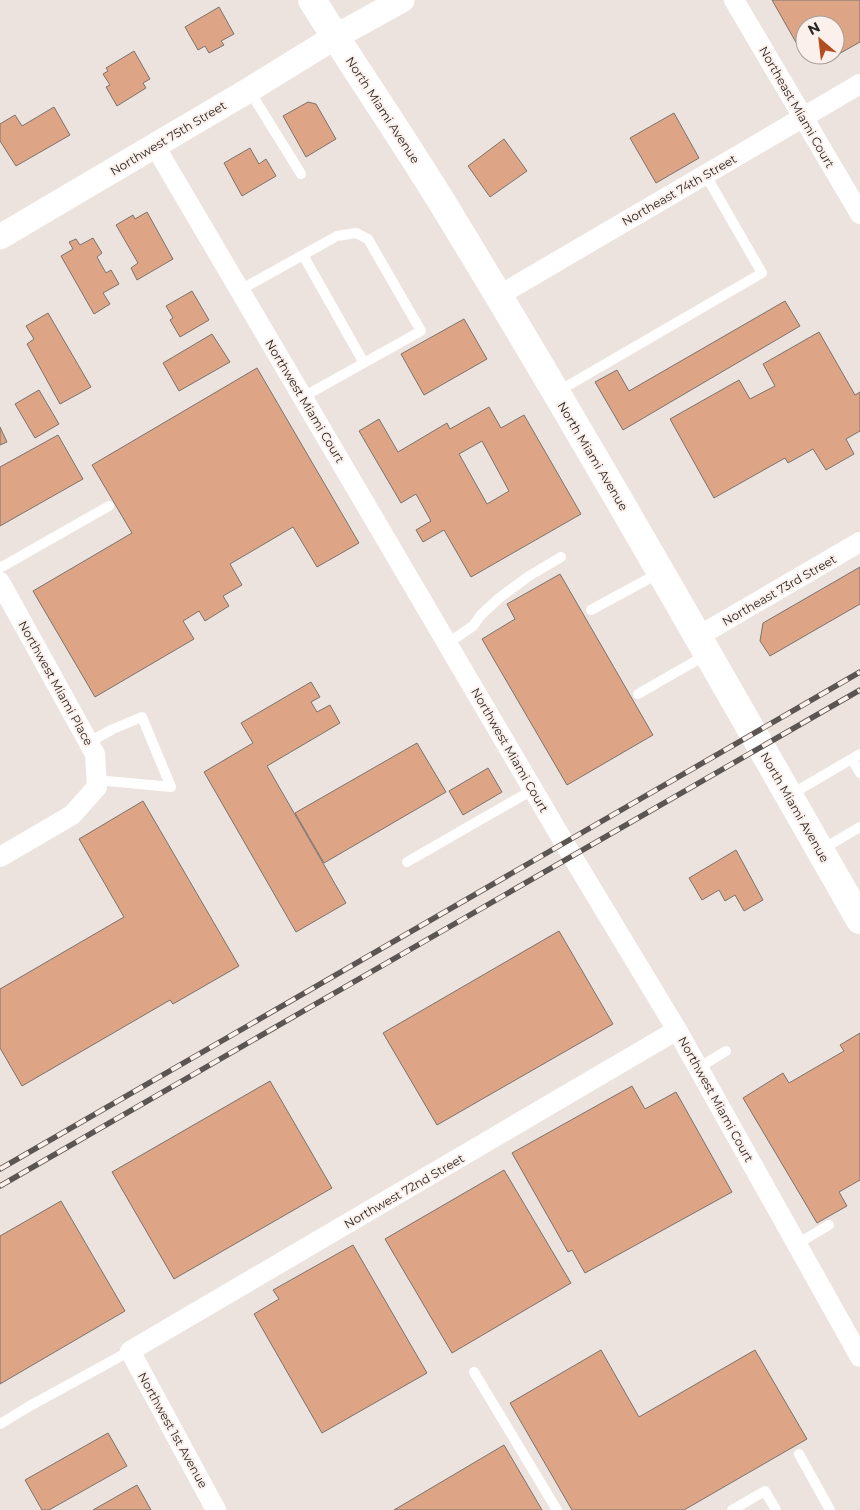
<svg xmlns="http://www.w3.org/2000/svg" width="860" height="1510" font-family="Montserrat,sans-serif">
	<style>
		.building { fill: #dda585; stroke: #7b736e; fill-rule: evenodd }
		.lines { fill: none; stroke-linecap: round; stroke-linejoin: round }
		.service { stroke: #fff; stroke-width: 10 }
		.minor { stroke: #fff; stroke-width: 20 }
		.tertiary { stroke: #fff; stroke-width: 25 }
		.secondary { stroke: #fff; stroke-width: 28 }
		.rail-casing { stroke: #5b5653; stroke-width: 5.5 }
		.rail { stroke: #fbf0eb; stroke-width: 4; stroke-dasharray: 11; stroke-linecap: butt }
		.labels { text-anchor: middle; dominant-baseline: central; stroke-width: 4; stroke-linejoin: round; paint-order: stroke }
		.street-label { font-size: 12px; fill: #292523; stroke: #fbf0eb }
	</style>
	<rect width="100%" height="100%" fill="#ede3de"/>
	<path class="building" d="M772,0H860V42L830,59L819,60L812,58L805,55H835V25H805V55L802,53Z
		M219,7L234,34L221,41L224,45L209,53L205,46L198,50L185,27Z
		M134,51L150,79L143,83L146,88L117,106L106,87L110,85L103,74L108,71L106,68Z
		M308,102L316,104L336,139L306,157L283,116Z
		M54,107L70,135L16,166L0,141V124L15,115L22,126Z
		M674,113L699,158L656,183L630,138Z
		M504,139L527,171L490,197L468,166Z
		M250,148L259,164L266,159L276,176L242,196L224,163Z
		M147,212L173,259L137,280L131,268L138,263L116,225L133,215L135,219Z
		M93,238L102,253L97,257L106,273L111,270L119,284L103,293L110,304L94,314L61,256L73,249L69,242L76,239L80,245Z
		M192,291L209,320L180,337L170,320L173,318L166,306Z
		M785,301L800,326L623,430L595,382L617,370L629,391Z
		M48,313L91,387L60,404L27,344L34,339L26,326Z
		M464,319L487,359L424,395L401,354Z
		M819,332L855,395L860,392V431L846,439L854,454L826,470L813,449L788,463L785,458L714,498L670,419L739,380L750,399L775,386L763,364Z
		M212,334L230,362L179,391L163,363Z
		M257,368L359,543L317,567L293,527L230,564L242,585L223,596L229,606L205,621L199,611L183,621L194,639L95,697L33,591L132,533L92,465Z
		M39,390L59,424L35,438L15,404Z
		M489,407L501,428L524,415L581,514L471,577L444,530L423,542L416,530L431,521L416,494L401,503L359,431L379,419L398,452L447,423L450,429ZM482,441L509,491L487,504L459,454Z
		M0,427L7,442L0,445Z
		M58,435L83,479L0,526V467Z
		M860,567V604L770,656L760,641L763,623Z
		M560,574L653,735L567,785L482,639L515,619L507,604Z
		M311,682L320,697L311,702L317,712L330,705L340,723L267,766L346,903L296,932L204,772L253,743L241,723Z
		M417,743L446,792L324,863L295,813Z
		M488,768L502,792L463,815L449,791Z
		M143,801L239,966L173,1004L170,1000L22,1086L0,1048V989L124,917L79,839Z
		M736,850L763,900L744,911L735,895L725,901L719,890L702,900L689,878Z
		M559,931L613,1024L437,1125L383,1033Z
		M860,1033V1180L839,1192L847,1206L817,1223L743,1098L783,1073L789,1083L844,1051L840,1045Z
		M270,1081L332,1188L174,1279L112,1172Z
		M632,1086L645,1109L676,1092L732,1192L585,1273L572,1250L568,1252L512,1153Z
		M504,1170L571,1283L452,1353L385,1239Z
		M61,1201L125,1311L0,1384V1236Z
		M353,1245L427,1373L322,1433L254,1314L279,1299L273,1290Z
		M601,1350L639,1417L755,1350L807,1439L684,1510H572L510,1403Z
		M108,1433L127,1466L49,1510H42L25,1480Z
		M504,1445L542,1510H394Z
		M137,1485L151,1510H93Z"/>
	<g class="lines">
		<path class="service" d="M249,90L301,174
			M303,255L364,363
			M240,290L337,236L356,233L368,239L421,331L303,397
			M557,392L762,273L705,174
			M0,568L109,506
			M591,610L661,572
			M448,643L473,626L481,615L498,599L529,576L561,557
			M638,694L706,655
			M89,742L113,729L142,717L171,787L97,780
			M852,759L860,773
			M790,795L860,754
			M821,850L860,827
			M407,862L534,789
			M698,1068L726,1051
			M797,1244L829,1225
			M474,1372L557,1510
			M0,1424L28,1407L130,1351
			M799,1454L830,1510
			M732,1510L765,1491L776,1510"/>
		<path class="minor" d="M734,0L860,214
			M155,146L572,856L677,1030L860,1357
			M498,296L860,84
			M0,582L95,754L97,787L72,815L0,857
			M697,637L860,542
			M216,1510L130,1351L677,1030"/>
		<path class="tertiary" d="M0,237L249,90L335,37L402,0"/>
		<path class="secondary" d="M312,0C359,75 409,147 454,222C594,452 726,686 860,920"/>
		<g class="rail-casing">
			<path id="rail" d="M0,1169L860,672
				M0,1186L860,690"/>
		</g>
		<use href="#rail" class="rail"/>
	</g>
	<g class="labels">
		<g class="street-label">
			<text transform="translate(797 107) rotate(60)">Northeast Miami Court</text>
			<text transform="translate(383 110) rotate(57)">North Miami Avenue</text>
			<text transform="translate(168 138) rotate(-31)">Northwest 75th Street</text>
			<text transform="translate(679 190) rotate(-30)">Northeast 74th Street</text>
			<text transform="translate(305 401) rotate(59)">Northwest Miami Court</text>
			<text transform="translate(593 456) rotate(59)">North Miami Avenue</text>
			<text transform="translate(779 590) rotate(-30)">Northeast 73rd Street</text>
			<text transform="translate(56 683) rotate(61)">Northwest Miami Place</text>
			<text transform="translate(510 750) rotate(60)">Northwest Miami Court</text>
			<text transform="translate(795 807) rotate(60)">North Miami Avenue</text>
			<text transform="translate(716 1099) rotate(61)">Northwest Miami Court</text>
			<text transform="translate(404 1191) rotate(-30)">Northwest 72nd Street</text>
			<text transform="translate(173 1430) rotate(61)">Northwest 1st Avenue</text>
		</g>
	</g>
	<g transform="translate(820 40) rotate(332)"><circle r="24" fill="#fbf0eb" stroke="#a79f9b"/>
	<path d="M0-4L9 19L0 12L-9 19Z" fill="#b34d20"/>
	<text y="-8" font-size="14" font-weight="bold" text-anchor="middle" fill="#292523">N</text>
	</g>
</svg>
